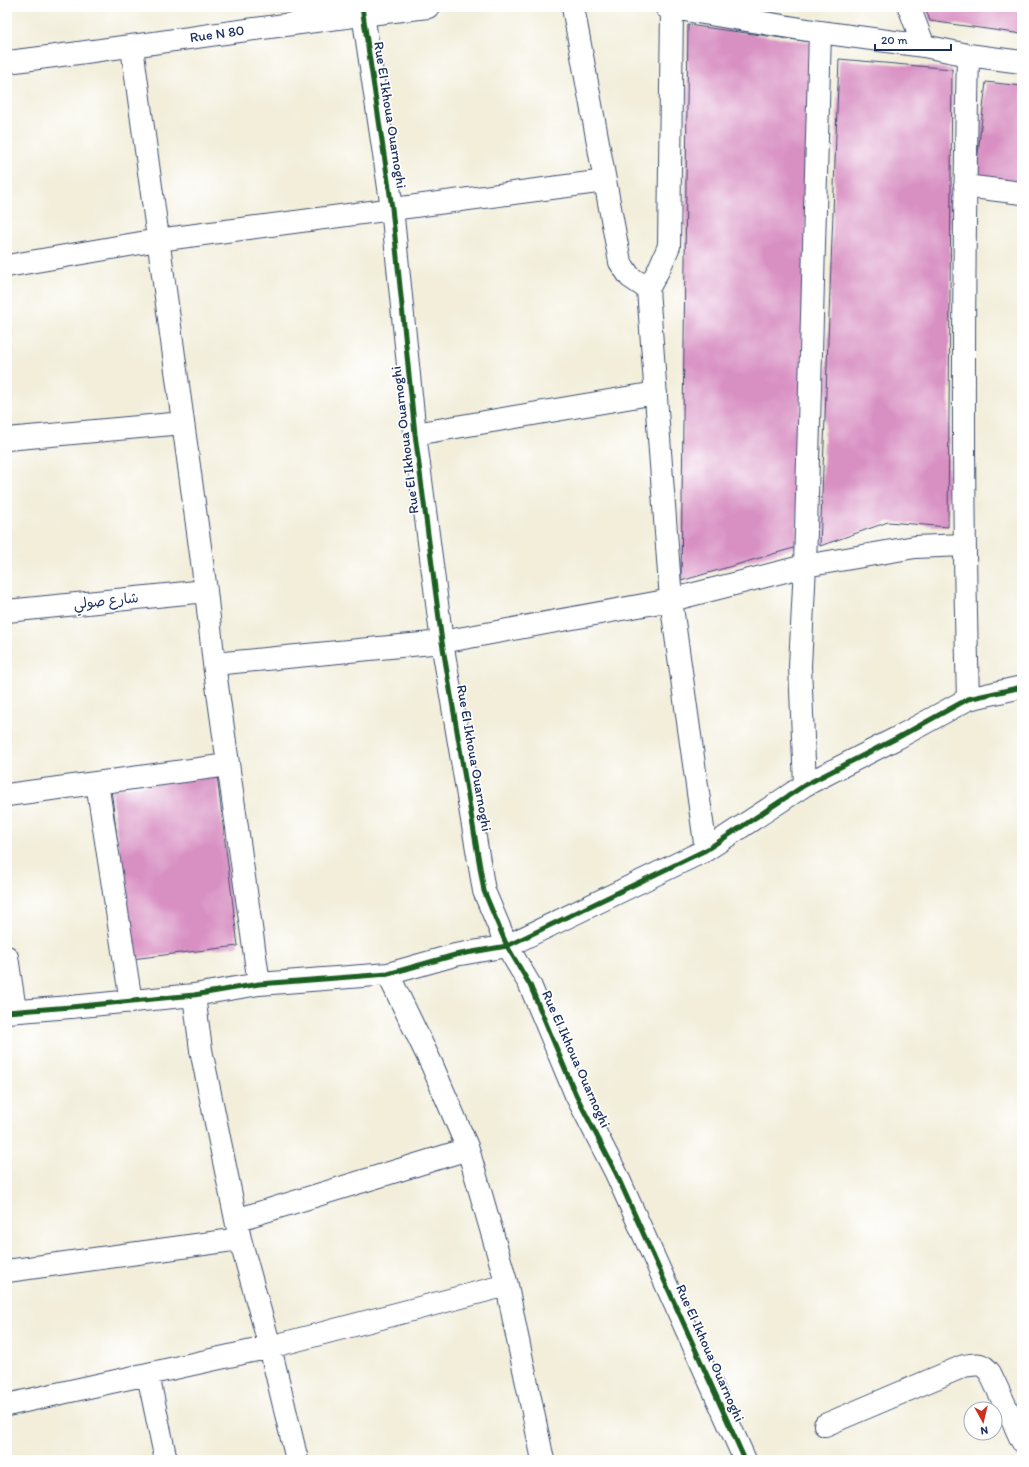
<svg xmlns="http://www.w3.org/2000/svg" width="1029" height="1467" font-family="Itim,'Playpen Sans Arabic',sans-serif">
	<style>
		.building { fill: #d88fc2 }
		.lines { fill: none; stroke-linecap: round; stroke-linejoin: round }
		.minor-casing { stroke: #3b4c71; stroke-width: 24 }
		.tertiary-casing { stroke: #3b4c71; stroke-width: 24 }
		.minor { stroke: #fff; stroke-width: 22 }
		.tertiary { stroke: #fff; stroke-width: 22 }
		.cycleway-casing { stroke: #fff; stroke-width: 8 }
		.cycleway { stroke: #1b5e20; stroke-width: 5 }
		.labels { text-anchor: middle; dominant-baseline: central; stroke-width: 3.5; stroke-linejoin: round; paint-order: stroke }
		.street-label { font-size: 14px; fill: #1b2f5e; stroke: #fff }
	</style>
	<rect width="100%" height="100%" fill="#fff"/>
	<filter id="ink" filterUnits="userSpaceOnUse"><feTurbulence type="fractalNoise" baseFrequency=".025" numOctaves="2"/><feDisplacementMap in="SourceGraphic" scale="8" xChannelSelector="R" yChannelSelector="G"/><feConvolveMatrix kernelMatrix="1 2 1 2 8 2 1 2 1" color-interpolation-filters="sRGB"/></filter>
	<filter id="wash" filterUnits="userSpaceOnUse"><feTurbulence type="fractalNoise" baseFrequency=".012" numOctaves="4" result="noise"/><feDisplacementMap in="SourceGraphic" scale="16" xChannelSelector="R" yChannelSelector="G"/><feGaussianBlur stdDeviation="0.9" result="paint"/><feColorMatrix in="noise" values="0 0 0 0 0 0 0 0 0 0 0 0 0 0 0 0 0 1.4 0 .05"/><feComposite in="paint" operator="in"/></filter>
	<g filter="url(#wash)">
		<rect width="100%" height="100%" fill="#f2eeda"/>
		<g id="blocks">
			<path class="building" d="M925,7H1022V34L930,21Z
				M688,25L811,42L797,547L681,581Z
				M839,59L952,69L948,527L888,522L820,546Z
				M986,82L1022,86V185L975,180Z
				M217,776L238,946L132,959L111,789Z"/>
		</g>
	</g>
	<g filter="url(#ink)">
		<use href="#blocks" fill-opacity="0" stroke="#3b4c71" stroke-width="1"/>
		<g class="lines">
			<g class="minor-casing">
				<path id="minor" d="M573,7L620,262L630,277L648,289
					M666,7L820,32L924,46L968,55L1022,62
					M909,7L924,46
					M672,8L669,246L659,269L648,289L671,600L706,850
					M132,47L206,591L214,664L259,984
					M968,55C963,270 962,484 968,699
					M7,62C147,45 287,23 428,7
					M965,186L1022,193
					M7,266L158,240L605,181
					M415,434L656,393
					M7,439L183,423
					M7,611L206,591
					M214,664L442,642L671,600L805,566L915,547L964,545
					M97,783L131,1002
					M805,785L800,666L805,566L820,32
					M7,795L228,765
					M7,957L15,1010
					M388,974L432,1065L468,1149L507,1285L516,1331L543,1460
					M194,995L201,1050L240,1239L270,1347L297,1460
					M7,1012L71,1007L194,995L259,984L388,974L455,955L507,946L706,850L805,785L897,738L968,699L1022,687
					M236,1220L468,1149
					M7,1271L240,1239
					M148,1375L166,1460
					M7,1405L270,1347L507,1285
					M825,1425L964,1366C977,1364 982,1362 990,1373L1022,1441"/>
			</g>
			<g class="tertiary-casing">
				<path id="tertiary" d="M362,7L392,208L415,434L442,642L484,891L507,946L530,985L576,1095L616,1173L745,1460"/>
			</g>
			<use href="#minor" class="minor"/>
			<use href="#tertiary" class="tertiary"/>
			<g class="cycleway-casing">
				<path id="cycleway" d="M362,7L392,208L415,434L442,642L484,891L507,946L530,985L576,1095L616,1173L745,1460
					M7,1012L71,1007L194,995L259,984L388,974L455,955L507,946L706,850L805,785L897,738L968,699L1022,687"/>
			</g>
			<use href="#cycleway" class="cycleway"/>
		</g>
	</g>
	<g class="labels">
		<g class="street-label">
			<text transform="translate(217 34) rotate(-8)">Rue N 80</text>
			<text transform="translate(390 115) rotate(81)">Rue EI Ikhoua Ouarnoghi</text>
			<text transform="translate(405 440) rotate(-97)">Rue EI Ikhoua Ouarnoghi</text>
			<text transform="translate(106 601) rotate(-6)">شارع صولي</text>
			<text transform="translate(474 758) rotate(80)">Rue EI Ikhoua Ouarnoghi</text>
			<text transform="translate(576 1059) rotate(66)">Rue EI Ikhoua Ouarnoghi</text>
			<text transform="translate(710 1353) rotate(66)">Rue EI Ikhoua Ouarnoghi</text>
		</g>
	</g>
	<rect width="1029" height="1467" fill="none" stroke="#fff" stroke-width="24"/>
	<g transform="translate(983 1421) rotate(172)"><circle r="19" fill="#ffffff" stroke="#a4acbf"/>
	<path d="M0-3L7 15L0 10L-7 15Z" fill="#c8321e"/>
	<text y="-6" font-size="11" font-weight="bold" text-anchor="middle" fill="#1b2f5e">N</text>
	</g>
	<path d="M875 44v6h76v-6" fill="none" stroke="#1b2f5e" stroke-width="2"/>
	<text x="881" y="44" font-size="12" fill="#1b2f5e" stroke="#ffffff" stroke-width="3" paint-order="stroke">20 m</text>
</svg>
